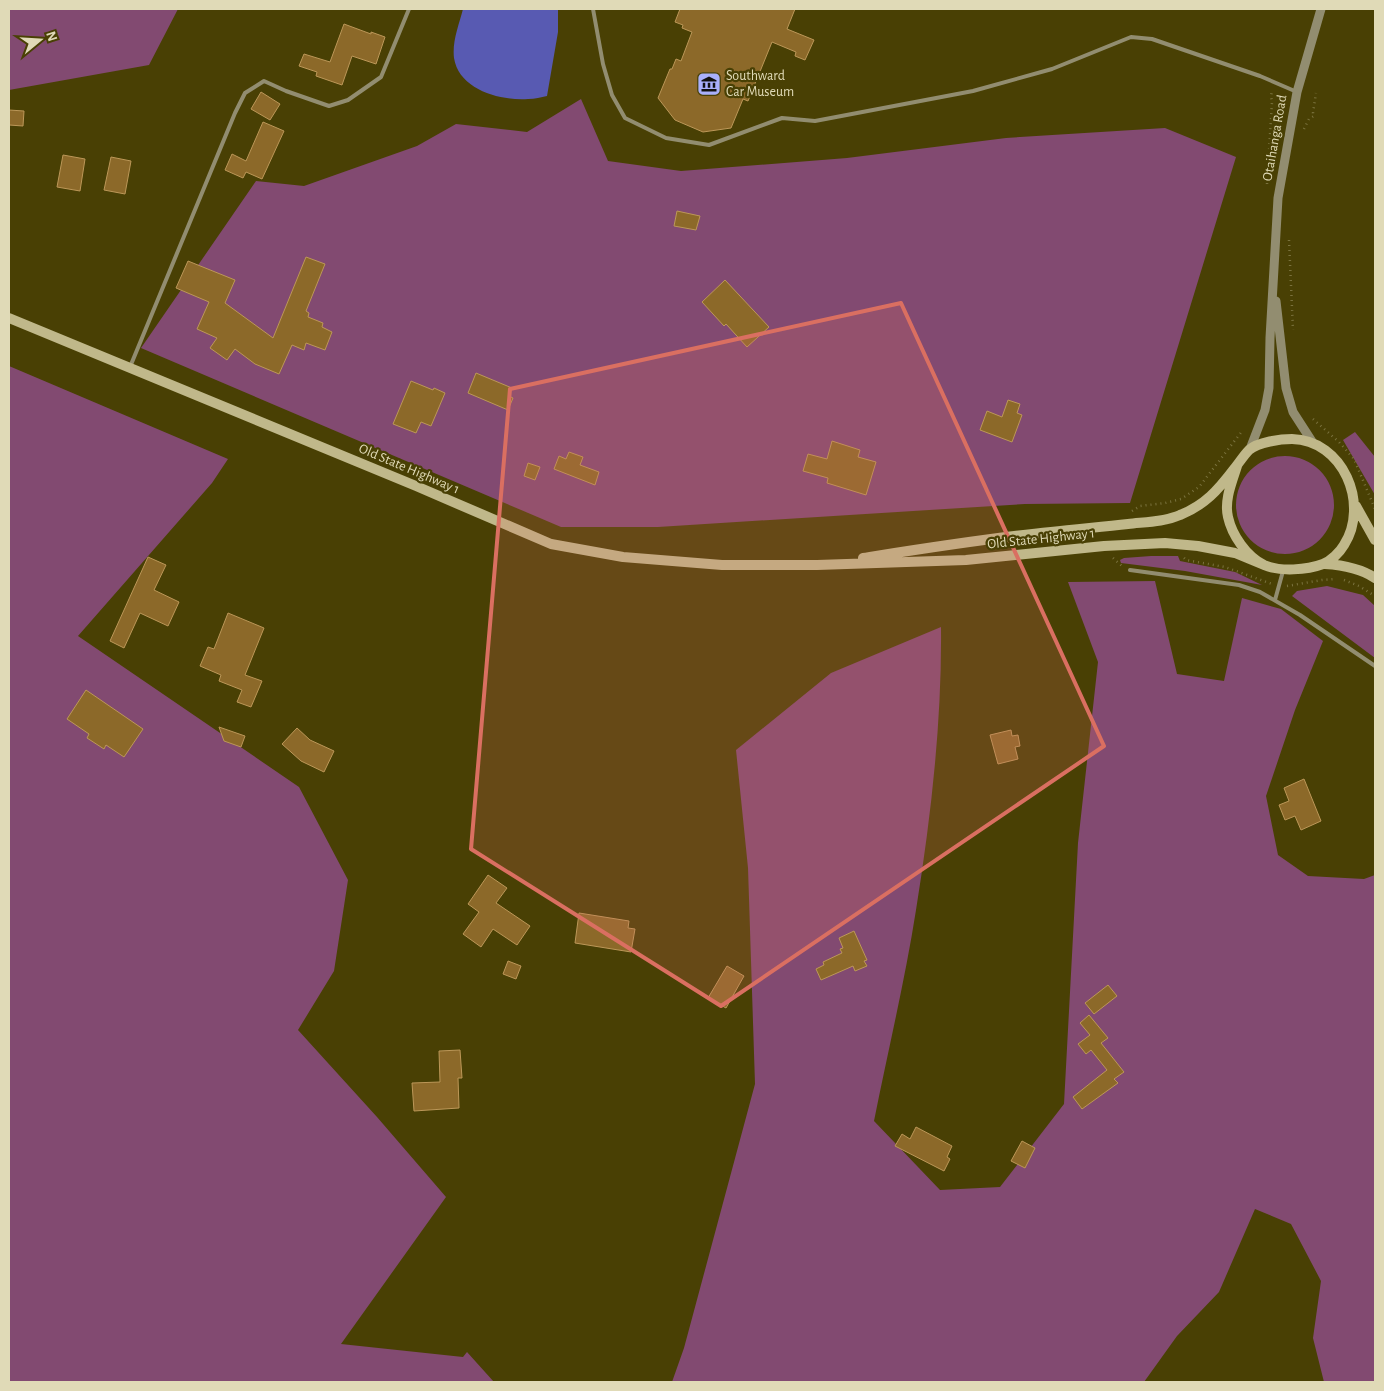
<svg xmlns="http://www.w3.org/2000/svg" width="1384" height="1391" font-family="'Alegreya Sans',sans-serif">
	<style>
		.green { fill: #824a71 }
		.water { fill: #585ab2 }
		.building { fill: #8c6929; stroke: #bc9758 }
		.lines { fill: none; stroke-linecap: round; stroke-linejoin: round }
		.path { stroke: #7a723e; stroke-width: 2.5; stroke-dasharray: 1 4; stroke-linecap: butt }
		.service { stroke: #928d70; stroke-width: 4 }
		.tertiary { stroke: #928d70; stroke-width: 9 }
		.secondary { stroke: #c0b88a; stroke-width: 10 }
		.marked { fill: #da6f61; fill-opacity: 0.2; stroke: #da6f61; stroke-width: 4; stroke-linejoin: round }
		.labels { text-anchor: middle; dominant-baseline: central; stroke-width: 4.5; stroke-linejoin: round; paint-order: stroke }
		.poi-label { font-size: 14px; fill: #e0dab7; stroke: #494004; text-anchor: start }
		.street-label { font-size: 14px; fill: #e0dab7; stroke: #494004 }
	</style>
	<rect width="100%" height="100%" fill="#494004"/>
	<path class="green" d="M9,9H178L149,65L9,90Z
		M581,99L608,161L681,171L847,158L1006,138L1165,128L1236,157L1130,503L1025,504L658,527H561L141,348L256,181L304,186L417,146L456,124L527,132Z
		M9,366L228,459L212,483L78,636L299,787L348,880L334,971L298,1030L377,1117L446,1197L341,1344L463,1357L467,1352L494,1382H9Z
		M1355,432L1375,457V495L1343,440Z
		M1236 505a49 49 0 1 1 98 0a49 49 0 1 1-98 0Z
		M1151,556H1178L1180,561L1235,572L1262,585L1185,571L1121,563L1120,560L1124,558Z
		M1155,581L1177,674L1224,681L1242,598L1281,609L1323,641L1295,710L1266,796L1278,855L1308,876L1364,879L1375,875V1382H1324L1313,1338L1321,1281L1291,1224L1255,1209L1219,1292L1177,1336L1144,1382H672L684,1348L755,1084L748,868L736,750L831,673L941,627C942,721 931,817 916,910C905,980 888,1051 874,1121L940,1190L1000,1187L1064,1104L1078,843L1098,662L1068,582Z
		M1327,586L1363,595L1375,606V658L1292,596L1297,591Z"/>
	<path class="water" d="M463,9H558V32L547,96C541,97 535,99 528,99C501,101 459,90 454,58C452,41 459,25 463,9Z"/>
	<path class="building" d="M680,9H795L787,29L814,40L805,60L795,56L796,52L772,42L748,101L743,99L731,128L703,132L675,120L658,98L670,69H672L676,59L681,61L692,32L682,28L683,25L675,22Z
		M344,24L371,34V32L385,37L376,64L352,56L342,85L316,76L317,72L299,66L304,54L330,62Z
		M261,92L280,104L270,120L251,109Z
		M9,110L24,111L23,126L9,125Z
		M263,122L284,131L262,179L246,172L243,178L225,170L232,154L246,161Z
		M63,155L85,159L80,191L57,187Z
		M111,157L131,161L125,194L104,190Z
		M677,211L700,216L696,230L674,226Z
		M306,257L325,264L306,311L309,313L308,317L323,323L322,327L332,332L325,350L306,343L304,350L292,345L279,374L255,364L235,349L227,360L210,348L217,338L197,329L209,302L176,288L188,261L235,280L225,303L273,338Z
		M725,280L769,327L747,347L726,324L724,326L702,302Z
		M476,373L512,388L509,396L513,398L508,410L468,393Z
		M411,381L433,390L434,388L445,393L431,426L421,422L416,433L393,424Z
		M1008,400L1020,404L1017,413L1022,415L1012,442L980,430L987,411L1002,417Z
		M832,441L860,450L858,457L876,462L866,495L827,483L828,478L803,471L808,454L827,459Z
		M569,452L583,457L580,465L599,472L595,485L554,469L559,456L566,459Z
		M528,463L540,467L535,480L524,476Z
		M148,557L166,565L154,590L179,602L168,626L140,613L124,648L110,641Z
		M228,613L264,628L245,675L262,681L251,707L237,702L242,690L219,681L221,675L200,666L208,647L214,649Z
		M86,690L143,729L124,757L106,745L104,749L87,738L89,734L67,719Z
		M219,727L245,736L241,747L224,741Z
		M297,728L310,740L334,751L324,772L301,761L282,744Z
		M1011,730L1012,736L1018,735L1020,746L1015,747L1018,759L998,764L990,735Z
		M1304,779L1321,821L1301,830L1295,816L1285,820L1279,805L1289,801L1284,788Z
		M488,875L507,888L496,903L530,926L517,945L493,929L481,947L463,934L479,912L468,904Z
		M579,913L629,921L628,928L635,929L631,952L575,943Z
		M854,931L867,960L864,961L867,966L855,971L853,966L821,980L816,969L824,965L823,962L842,953L840,949L843,948L839,938Z
		M508,961L521,966L516,979L503,974Z
		M727,966L744,976L726,1008L708,998Z
		M1108,985L1117,996L1094,1014L1085,1003Z
		M1089,1015L1108,1038L1101,1043L1124,1072L1114,1079L1118,1083L1082,1109L1073,1097L1107,1070L1091,1050L1086,1054L1078,1044L1090,1035L1080,1023Z
		M460,1050L462,1078H458L459,1108L414,1111L412,1083L440,1082L439,1051Z
		M916,1127L952,1146L947,1157L950,1159L944,1171L895,1146L902,1134L910,1139Z
		M1022,1141L1035,1148L1025,1168L1011,1161Z"/>
	<g class="lines">
		<path class="path" d="M1304,129L1309,119L1314,116L1313,113L1316,93
			M1267,184L1272,102L1271,96L1272,91
			M1289,240L1293,330
			M1313,419L1339,442L1354,459L1375,509
			M1132,511L1140,506L1165,503L1181,499L1199,487L1243,430
			M1113,558L1122,566
			M1184,558L1186,560L1225,567L1272,584
			M1344,580L1359,586L1375,596
			M1287,586L1322,580L1336,579"/>
		<path class="service" d="M593,9L603,64L612,95L625,118L666,138L709,145L782,118L815,121L973,91L1052,69L1131,37L1152,39L1260,76L1297,92
			M130,367L235,113L245,93L264,81L286,91L329,106L348,100L381,77L409,9
			M1130,570L1239,585L1260,592L1300,615L1375,666
			M1275,600L1283,571"/>
		<path class="tertiary" d="M1276,301L1286,388L1293,412L1313,443
			M1250,449L1265,410L1269,388L1270,338L1278,198L1297,92L1321,9"/>
		<path class="secondary" d="M9,318L416,486L551,544L623,557L722,565H817L966,560L1104,546L1165,543L1198,546L1235,553L1264,565
			M1356,506L1375,540
			M863,558C926,548 988,538 1051,532C1077,529 1102,527 1128,524C1145,522 1164,522 1180,515C1205,505 1218,490 1234,469C1239,463 1244,455 1249,450C1258,442 1281,439 1292,439C1343,440 1370,504 1344,545C1340,552 1331,561 1323,564C1307,570 1280,572 1264,565C1246,556 1232,535 1228,517C1224,500 1232,482 1237,466
			M1325,564C1343,565 1360,568 1375,578"/>
	</g>
	<path class="marked" d="M901,303L1104,746L721,1006L471,849L510,389Z"/>
	<defs>
		<g id="museum-square" transform="scale(1.25)"><rect x="-9" y="-9" width="18" height="18" rx="4" fill="#a9b0fc" stroke="#494004"/><path d="M0-6L6-3V-2H-6V-3ZM-5-1h2V3h-2ZM-1-1h2V3h-2ZM3-1h2V3H3ZM-6 4H6V6H-6Z" fill="#111"/></g>
	</defs>
	<g fill-rule="evenodd">
		<use href="#museum-square" x="709" y="84"/>
	</g>
	<g class="labels">
		<g class="poi-label">
			<text x="726" y="76">Southward<tspan x="726" dy="16">Car Museum</tspan></text>
		</g>
		<g class="street-label">
			<text transform="translate(1275 138) rotate(-80)">Otaihanga Road</text>
			<text transform="translate(409 469) rotate(23)">Old State Highway 1</text>
			<text transform="translate(1041 539) rotate(-6)">Old State Highway 1</text>
		</g>
	</g>
	<rect width="1384" height="1391" fill="none" stroke="#e0dab7" stroke-width="20"/>
	<g transform="translate(40 40) rotate(72)" stroke="#494004" stroke-width="4" paint-order="stroke">
	<path d="M0-4L9 19L0 12L-9 19Z" fill="#e0dab7"/>
	<text y="-8" font-size="14" font-weight="bold" text-anchor="middle" fill="#e0dab7">N</text>
	</g>
</svg>
